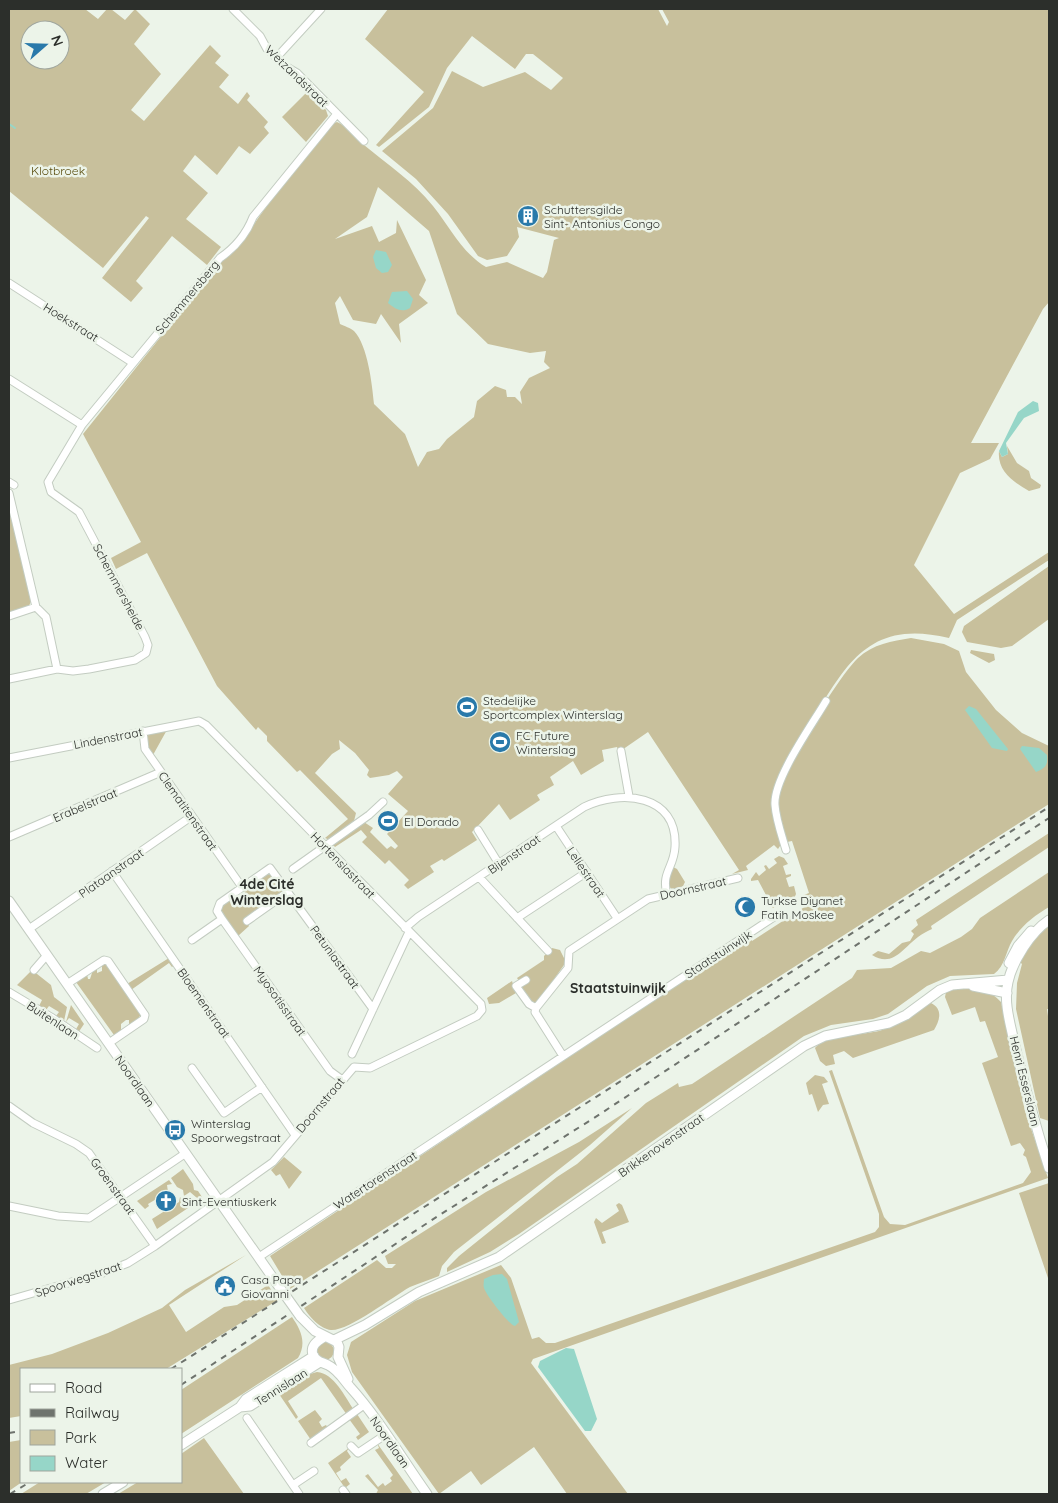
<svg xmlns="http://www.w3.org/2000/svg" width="1058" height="1503" font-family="Quicksand,sans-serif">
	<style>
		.green { fill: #c8c09c; fill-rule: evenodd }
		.water { fill: #96d6c8 }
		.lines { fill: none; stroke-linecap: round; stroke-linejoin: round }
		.stream { stroke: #96d6c8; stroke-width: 2 }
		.minor-casing { stroke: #c3ccc1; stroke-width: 9 }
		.tertiary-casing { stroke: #c3ccc1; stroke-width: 11 }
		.minor { stroke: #fff; stroke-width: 7 }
		.tertiary { stroke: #fff; stroke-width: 9 }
		.rail { stroke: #6e736d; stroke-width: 2; stroke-dasharray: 6 6; stroke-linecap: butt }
		.tertiary-bridge-casing { stroke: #c3ccc1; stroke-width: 11; stroke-linecap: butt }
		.tertiary-bridge { stroke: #fff; stroke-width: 9 }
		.labels { text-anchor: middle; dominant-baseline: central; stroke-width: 5; stroke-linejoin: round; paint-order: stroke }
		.street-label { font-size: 12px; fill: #2c2f2b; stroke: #ecf4e9 }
		.park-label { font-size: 12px; fill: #594c0e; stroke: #ecf4e9 }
		.poi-label { font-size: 12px; fill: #2c2f2b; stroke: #ecf4e9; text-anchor: start }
		.neighbourhood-label { font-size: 14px; font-weight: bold; fill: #2c2f2b; stroke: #ecf4e9 }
	</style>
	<rect width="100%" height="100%" fill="#ecf4e9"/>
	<path class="green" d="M9,9H85L98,19L107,9H111L125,20L135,9L150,24L134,44L161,74L131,110L144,121L210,45L221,56L215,63L229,75L219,87L238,104L247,92L250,96L247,100L268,122L264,127L269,133L250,154L239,146L217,175L195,155L183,171L208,193L186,219L221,247L207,265L172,236L136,281L143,288L131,302L102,278L149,218L146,216L103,268L9,191ZM30,30H60V60H30Z
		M388,9H658L667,26L669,22L662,9H1049V302L1043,309L971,443H999L990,459L960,473L914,565L954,614L1049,552V560L957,620L949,638C864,617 843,671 805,732C797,745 773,785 772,797C772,811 779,829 782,843L778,849L774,845L746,866L748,870L732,874L739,870L648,732L619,752L617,747L602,750L604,761L581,775L573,761L550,777L554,785L537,795L540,800L510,820L499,804L472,832L477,840L444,861L442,859L430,866L434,872L408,889L404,885L409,880L389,860L385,864L362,842L367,837L361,830L335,847L333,845L364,822L373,828L370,832L387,849L391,846L395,849L398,846L387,834L408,811L388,794L403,777L397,771L389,775L370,778L367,775L369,770L355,753L339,740L340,749L332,754L315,773L356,813L354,821L330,840L325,838L348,819L300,770L297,772L267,741V736L258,727L256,730L217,686L147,553L116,569L111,558L141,542L83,434L223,259C243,247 250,228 264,210C285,181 308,153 330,125L337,122C348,127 355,137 364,145C388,165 413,181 433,206C450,227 462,253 486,267L507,262L543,278L547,272L554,240L559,238L517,227L519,237L507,256L487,260L478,256L448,214L416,179L382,151L433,108L452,71L483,87L525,72L551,90L563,78L533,54H526L515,69L472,36L447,68L429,107L379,147L376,145L424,92L365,39ZM378,187L429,231L457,314L488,344L530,353L546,351L544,362L550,368L529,378L520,392L522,404L515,397H507L506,390L495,386L477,401L474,417L447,439L439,449L427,452L418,467L405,434L374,404C372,384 368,346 354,331C351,328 344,326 340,324L335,303L340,296L353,320L376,324L381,314L401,343L399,324L428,303L419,295L426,280L397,220L396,233L379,242L372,226L335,239L367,217Z
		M308,91L326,110L328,116L306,142L282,117Z
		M1007,446L1017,463L1029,471L1031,478L1041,485L1040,488L1029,491C1013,482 997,471 999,451L1002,457L1008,454Z
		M9,506L31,601L29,606L9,613Z
		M1049,566V619L1012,646L1001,648L967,642L962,632L964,626Z
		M911,638L944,644L959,651L966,672L996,710L1022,733L1049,746V804L290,1289L270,1256L749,937L752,941L806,906L803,901L810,899L804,895L809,893L792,841L787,842C783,830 778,817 778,805C777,776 837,678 858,658C873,644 892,641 911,638Z
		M971,650L994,654L995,660L989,663L970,653Z
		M168,728L153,755L148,748L146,734Z
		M1049,833V847L931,926L932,929C927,931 922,934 918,937C903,948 893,968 872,955L878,951L889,954L902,943L910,941L914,934L911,931L918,925L916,920Z
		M779,856L784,858L788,864L783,866L786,875L791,874V876L786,878L789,887L794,886L796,894L793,901L790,897L784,901L786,905L784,906L781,902L773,908L767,900L765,901L763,899L765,896L767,897L758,880L751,881V879L756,872L759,876L766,870L764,866L766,865L769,869L777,863L774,859Z
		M673,867L677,869L685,882L682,888L673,890L667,885Z
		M270,872L283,890L282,893L245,918L249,926L238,936L220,911L221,905L232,897L236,903L247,895L243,890Z
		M1049,872V907C1035,915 1020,927 1012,941C1006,951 1005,966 994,974L950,976L927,986L888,1014L873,1019L831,1025L804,1036L519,1234L490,1252L447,1272V1268L459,1256L557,1177L577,1164L646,1103L678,1083L679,1087L692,1084L852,978L857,970L891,968L921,951L930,953L961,937L972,929L980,918Z
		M1049,924V1009H1047L1049,1023V1121L1040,1118L1016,1009L1017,983L1022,964L1019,961L1027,948Z
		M552,948L560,950L566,962L538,1002L533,1004L522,988L523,985L529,981L526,976L519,981L517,978L544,960V956Z
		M169,958L175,965L172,967L169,963L131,990L127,984Z
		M102,964L107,965L141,1013L139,1018L129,1025V1020H126L121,1024V1031L114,1035L76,982L87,974L88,979H90L93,970L97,968V973L102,971Z
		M32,970L51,985L54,997L67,1007L64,1021L56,1016L59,1012L49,1006L46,1010L39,1006L42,1000L17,985Z
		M512,981L516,993L499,1003L489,1004L487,998Z
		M960,988C975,989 991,990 1001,1002L1025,1111L1048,1178L533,1359L531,1363L628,1494H567L534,1447L481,1485L471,1471L439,1494L352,1372L347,1355L351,1342L415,1301L501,1265L511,1278L532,1339L539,1337L546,1343H555L875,1232L879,1227V1214L829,1071L832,1070L884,1217L890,1224L905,1225L1023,1183L1031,1172L1026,1157L1023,1155L1025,1150L1020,1143L1011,1146L982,1063L998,1057L985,1021L980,1022L975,1007L952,1015L945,997L946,992Z
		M931,1003C943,1009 940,1020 934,1030L853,1058L844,1051L833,1055L835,1064L826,1066L820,1061L815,1048C825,1035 862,1035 879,1031C898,1025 912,1008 931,1003Z
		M71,1005L84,1024L78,1033L75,1031L79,1024L69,1018L66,1022Z
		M815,1075L824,1077L828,1082L822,1084L829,1104L823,1105L818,1112L812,1094L809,1095L806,1083Z
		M632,1108L590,1145L454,1252L442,1266L439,1276C430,1280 419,1283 410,1287C392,1297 349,1331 331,1330C320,1329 309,1316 304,1308L377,1260L386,1268H392L396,1264H388L385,1256L486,1192L579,1142Z
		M284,1157L302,1172L289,1189L280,1174L276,1176L271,1170Z
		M183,1169L193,1184L194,1190L198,1191L202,1197L190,1205L189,1204L197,1198L190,1192L184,1196L183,1190L177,1187L171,1178Z
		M169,1180L172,1184L167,1185L168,1192L148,1204L149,1206L145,1209L137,1201Z
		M1049,1183V1281L1019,1193Z
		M180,1197L188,1208L157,1229L152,1219L179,1202Z
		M619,1203L622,1205L629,1222L602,1232L606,1243L602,1244L594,1222L596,1218L602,1223L619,1211L616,1205Z
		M246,1255L169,1305L186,1332L224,1307L237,1305L268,1285L278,1300L166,1369H21V1416L9,1418V1365L52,1354L108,1333L162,1308L185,1290Z
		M292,1317C301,1330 307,1343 298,1358L181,1434V1390Z
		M316 1351a9 9 0 1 1 18 0a9 9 0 1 1-18 0Z
		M317,1372C334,1373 345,1397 354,1410L347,1415L321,1378L288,1401L298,1417L296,1419L279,1394L310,1374Z
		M315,1410L322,1419L319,1422L322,1427L326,1425L328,1428L311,1440L298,1421Z
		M357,1414L369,1432L358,1440L356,1437L360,1434L349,1419Z
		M204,1438L244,1494H118L138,1482H181V1454Z
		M21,1440L22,1482L9,1491V1442Z
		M377,1443L413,1494H376L378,1490L365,1476L368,1474L378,1487L383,1483L385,1486L392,1481L390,1478L393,1475L375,1450L379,1448Z
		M349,1448L347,1451L351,1457L340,1467L341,1470L336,1473L341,1481L346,1478L350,1484L345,1488L328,1463Z
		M40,1482H106L86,1494H21Z"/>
	<path class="water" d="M376,250L386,252L392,265L388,272L382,273L376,268L373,257Z
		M407,291L413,299L410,308C402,313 395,309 388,303L392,292Z
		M1033,401L1038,403L1039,411L1024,418L1006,443L1008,454L1002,457L999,451L1018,412Z
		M969,706L976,709L1008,749L1007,751L992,748L965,710Z
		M1022,746L1039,748L1047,755C1048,766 1045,768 1036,772L1020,749Z
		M502,1274L507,1279L519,1322L515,1326C509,1325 486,1295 484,1288C483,1285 484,1282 484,1279L493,1275Z
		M566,1348L574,1349L597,1419L591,1431H585L538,1367L540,1361Z"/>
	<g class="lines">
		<path class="stream" d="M9,124L15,128"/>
		<g class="minor-casing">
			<path id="minor" d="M233,9L260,36L267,49L285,66L297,73L364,141
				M277,57L321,9
				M9,283L133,363
				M9,379L82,425
				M9,482L14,485
				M9,493L36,607L46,617L57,669
				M9,616L36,607
				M9,679L57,669L73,671L89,669L135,660L146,653L148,645L145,637L79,512L51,492L48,482L82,425L220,258C236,247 246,235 253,217L336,115
				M143,731L145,749L242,887
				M621,751L629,796
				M9,758L199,721L206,725L481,1004L482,1010L477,1016L370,1068L354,1067L273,1162L155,1246L128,1263L103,1273L9,1300
				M556,826L617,918
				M478,830L499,864
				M9,837L161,772
				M786,850C782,836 776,820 775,805C773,779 812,725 826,701
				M293,869L369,815L383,802
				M112,871L295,1135
				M479,877L548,951
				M517,918L587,872
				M247,921L288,892
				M405,928L418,917L584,807C621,789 678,794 675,847C674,868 661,872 667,895
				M29,929L192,816
				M192,940L222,919
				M34,970L47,955
				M526,980L516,986L529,1004L536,1008L535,1012L563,1056
				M67,984L104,960L108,961L145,1015L144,1019L109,1043
				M9,992L51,1017L97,1048
				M536,1008L568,968L569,951L648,899L738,878
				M352,1054L409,932
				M192,1068L224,1113L262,1087
				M341,1079L330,1071L222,919L217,911L220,903L270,868L373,1009
				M9,1106L33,1123L76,1144L89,1153L155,1246
				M9,1206L58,1216L89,1218L186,1153
				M259,1257L774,917
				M247,1418L299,1494
				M311,1443L364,1405
				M351,1446L358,1453L385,1435
				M293,1485L314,1471
				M343,1490L346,1494"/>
		</g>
		<g class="tertiary-casing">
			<path id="tertiary" d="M9,901L280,1288
				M1049,920C1031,932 1013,960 1008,982C1003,1003 1011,1026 1015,1046C1025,1088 1036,1128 1049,1168
				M1009,963L1018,946L1031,931
				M973,986L1007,993
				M300,1316L315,1331L337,1342L339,1347L338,1357L348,1379
				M324,1337C317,1341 310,1346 313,1355C316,1362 322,1362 328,1365C337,1369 344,1380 350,1387C379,1419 402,1459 427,1494
				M334,1340L365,1325L419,1292L499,1257L804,1046L825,1036L889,1023L906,1015L940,990L952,985L1008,980
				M240,1407L250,1406L320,1362
				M181,1445L240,1407L246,1399L314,1356
				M103,1494L123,1482"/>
		</g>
		<use href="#minor" class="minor"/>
		<use href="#tertiary" class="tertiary"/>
		<path class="rail" d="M171,1369L1049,807
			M181,1385L438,1216L594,1118L1049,818
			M9,1433L21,1431
			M10,1494L30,1482"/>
		<g class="tertiary-bridge-casing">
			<path id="tertiary-bridge" d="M280,1288L300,1316"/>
		</g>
		<use href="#tertiary-bridge" class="tertiary-bridge"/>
	</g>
	<defs>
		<g id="building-disc" transform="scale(1.125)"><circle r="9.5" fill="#2979aa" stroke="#ecf4e9"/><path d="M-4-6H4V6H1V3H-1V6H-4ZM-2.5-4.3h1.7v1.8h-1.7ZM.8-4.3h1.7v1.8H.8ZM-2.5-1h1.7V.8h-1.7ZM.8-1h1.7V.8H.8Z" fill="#fff"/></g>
		<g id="stadium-disc" transform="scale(1.125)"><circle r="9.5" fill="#2979aa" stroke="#ecf4e9"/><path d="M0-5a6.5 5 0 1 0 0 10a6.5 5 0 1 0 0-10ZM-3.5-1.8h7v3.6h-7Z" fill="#fff"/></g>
		<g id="mosque-disc" transform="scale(1.125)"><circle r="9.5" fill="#2979aa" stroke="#ecf4e9"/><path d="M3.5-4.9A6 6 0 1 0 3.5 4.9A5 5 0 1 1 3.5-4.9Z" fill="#fff"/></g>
		<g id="bus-disc" transform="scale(1.125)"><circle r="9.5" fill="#2979aa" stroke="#ecf4e9"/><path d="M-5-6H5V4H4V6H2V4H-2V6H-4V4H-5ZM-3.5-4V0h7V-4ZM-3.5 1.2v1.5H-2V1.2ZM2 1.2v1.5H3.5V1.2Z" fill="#fff"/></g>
		<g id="church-disc" transform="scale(1.125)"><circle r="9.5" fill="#2979aa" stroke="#ecf4e9"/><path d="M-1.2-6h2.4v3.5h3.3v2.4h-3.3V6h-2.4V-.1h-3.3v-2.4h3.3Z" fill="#fff"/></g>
		<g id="civic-disc" transform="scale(1.125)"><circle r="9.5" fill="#2979aa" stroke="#ecf4e9"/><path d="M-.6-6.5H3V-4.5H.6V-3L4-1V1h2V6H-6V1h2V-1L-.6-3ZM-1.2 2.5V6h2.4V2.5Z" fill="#fff"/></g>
	</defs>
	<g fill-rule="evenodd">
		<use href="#building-disc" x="528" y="216"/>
		<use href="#stadium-disc" x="467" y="707"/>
		<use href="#stadium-disc" x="500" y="742"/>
		<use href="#stadium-disc" x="388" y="821"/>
		<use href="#mosque-disc" x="745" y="907"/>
		<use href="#bus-disc" x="175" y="1130"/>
		<use href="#church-disc" x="166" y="1201"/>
		<use href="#civic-disc" x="225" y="1286"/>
	</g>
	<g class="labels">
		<g class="street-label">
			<text transform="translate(297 76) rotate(44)">Wetzandstraat</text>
			<text transform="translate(187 297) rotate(-50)">Schemmersberg</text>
			<text transform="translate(71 322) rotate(32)">Hoekstraat</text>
			<text transform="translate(119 587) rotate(62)">Schemmersheide</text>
			<text transform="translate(108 738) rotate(-11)">Lindenstraat</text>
			<text transform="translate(85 805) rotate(-23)">Erabelstraat</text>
			<text transform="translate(188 811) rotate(55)">Clematitenstraat</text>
			<text transform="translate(514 854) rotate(-34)">Bijenstraat</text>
			<text transform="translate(343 865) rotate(46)">Hortensiastraat</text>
			<text transform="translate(586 872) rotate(56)">Leliestraat</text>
			<text transform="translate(111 873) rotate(-35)">Plataanstraat</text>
			<text transform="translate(693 888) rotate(-13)">Doornstraat</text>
			<text transform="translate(718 954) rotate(-33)">Staatstuinwijk</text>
			<text transform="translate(335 957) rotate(54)">Petuniastraat</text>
			<text transform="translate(280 1001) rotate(55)">Myosotisstraat</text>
			<text transform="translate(204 1003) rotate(55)">Bloemenstraat</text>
			<text transform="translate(53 1020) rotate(33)">Buitenlaan</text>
			<text transform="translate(135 1081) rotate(55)">Noordlaan</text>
			<text transform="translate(1025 1081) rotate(76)">Henri Esserslaan</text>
			<text transform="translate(320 1105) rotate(-50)">Doornstraat</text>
			<text transform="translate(661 1145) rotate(-35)">Brikkenovenstraat</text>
			<text transform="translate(375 1180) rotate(-33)">Watertorenstraat</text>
			<text transform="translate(113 1186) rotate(54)">Groenstraat</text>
			<text transform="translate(78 1279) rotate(-18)">Spoorwegstraat</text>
			<text transform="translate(281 1387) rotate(-32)">Tennislaan</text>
			<text transform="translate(390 1442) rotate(55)">Noordlaan</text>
		</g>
		<g class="park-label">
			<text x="58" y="170">Klotbroek</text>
		</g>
		<g class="poi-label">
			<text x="544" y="209">Schuttersgilde<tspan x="544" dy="14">Sint- Antonius Congo</tspan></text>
			<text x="483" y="700">Stedelijke<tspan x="483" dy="14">Sportcomplex Winterslag</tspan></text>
			<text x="516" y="735">FC Future<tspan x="516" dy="14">Winterslag</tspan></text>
			<text x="404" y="821">El Dorado</text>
			<text x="761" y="900">Turkse Diyanet<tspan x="761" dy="14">Fatih Moskee</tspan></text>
			<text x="191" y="1123">Winterslag<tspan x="191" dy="14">Spoorwegstraat</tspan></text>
			<text x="182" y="1201">Sint-Eventiuskerk</text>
			<text x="241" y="1279">Casa Papa<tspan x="241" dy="14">Giovanni</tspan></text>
		</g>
		<g class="neighbourhood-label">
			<text x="267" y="884">4de Cité<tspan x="267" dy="16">Winterslag</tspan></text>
			<text x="618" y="988">Staatstuinwijk</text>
		</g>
	</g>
	<rect width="1058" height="1503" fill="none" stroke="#2c2f2b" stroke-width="20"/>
	<rect x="20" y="1368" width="162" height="115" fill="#ecf4e9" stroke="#9fa59d"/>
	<rect x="30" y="1384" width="25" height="8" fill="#ffffff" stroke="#9fa59d"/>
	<text x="65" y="1393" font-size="15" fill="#2c2f2b">Road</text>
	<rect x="30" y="1409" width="25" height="8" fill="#6e736d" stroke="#9fa59d"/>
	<text x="65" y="1418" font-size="15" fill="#2c2f2b">Railway</text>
	<rect x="30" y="1430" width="25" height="15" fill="#c8c09c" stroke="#9fa59d"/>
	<text x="65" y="1443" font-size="15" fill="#2c2f2b">Park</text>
	<rect x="30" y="1456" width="25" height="15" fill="#96d6c8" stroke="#9fa59d"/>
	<text x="65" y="1468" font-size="15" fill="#2c2f2b">Water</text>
	<g transform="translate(45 45) rotate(70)"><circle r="24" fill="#ecf4e9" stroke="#9fa59d"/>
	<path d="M0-4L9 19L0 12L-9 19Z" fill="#2979aa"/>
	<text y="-8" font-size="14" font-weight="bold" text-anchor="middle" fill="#2c2f2b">N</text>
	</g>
</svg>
